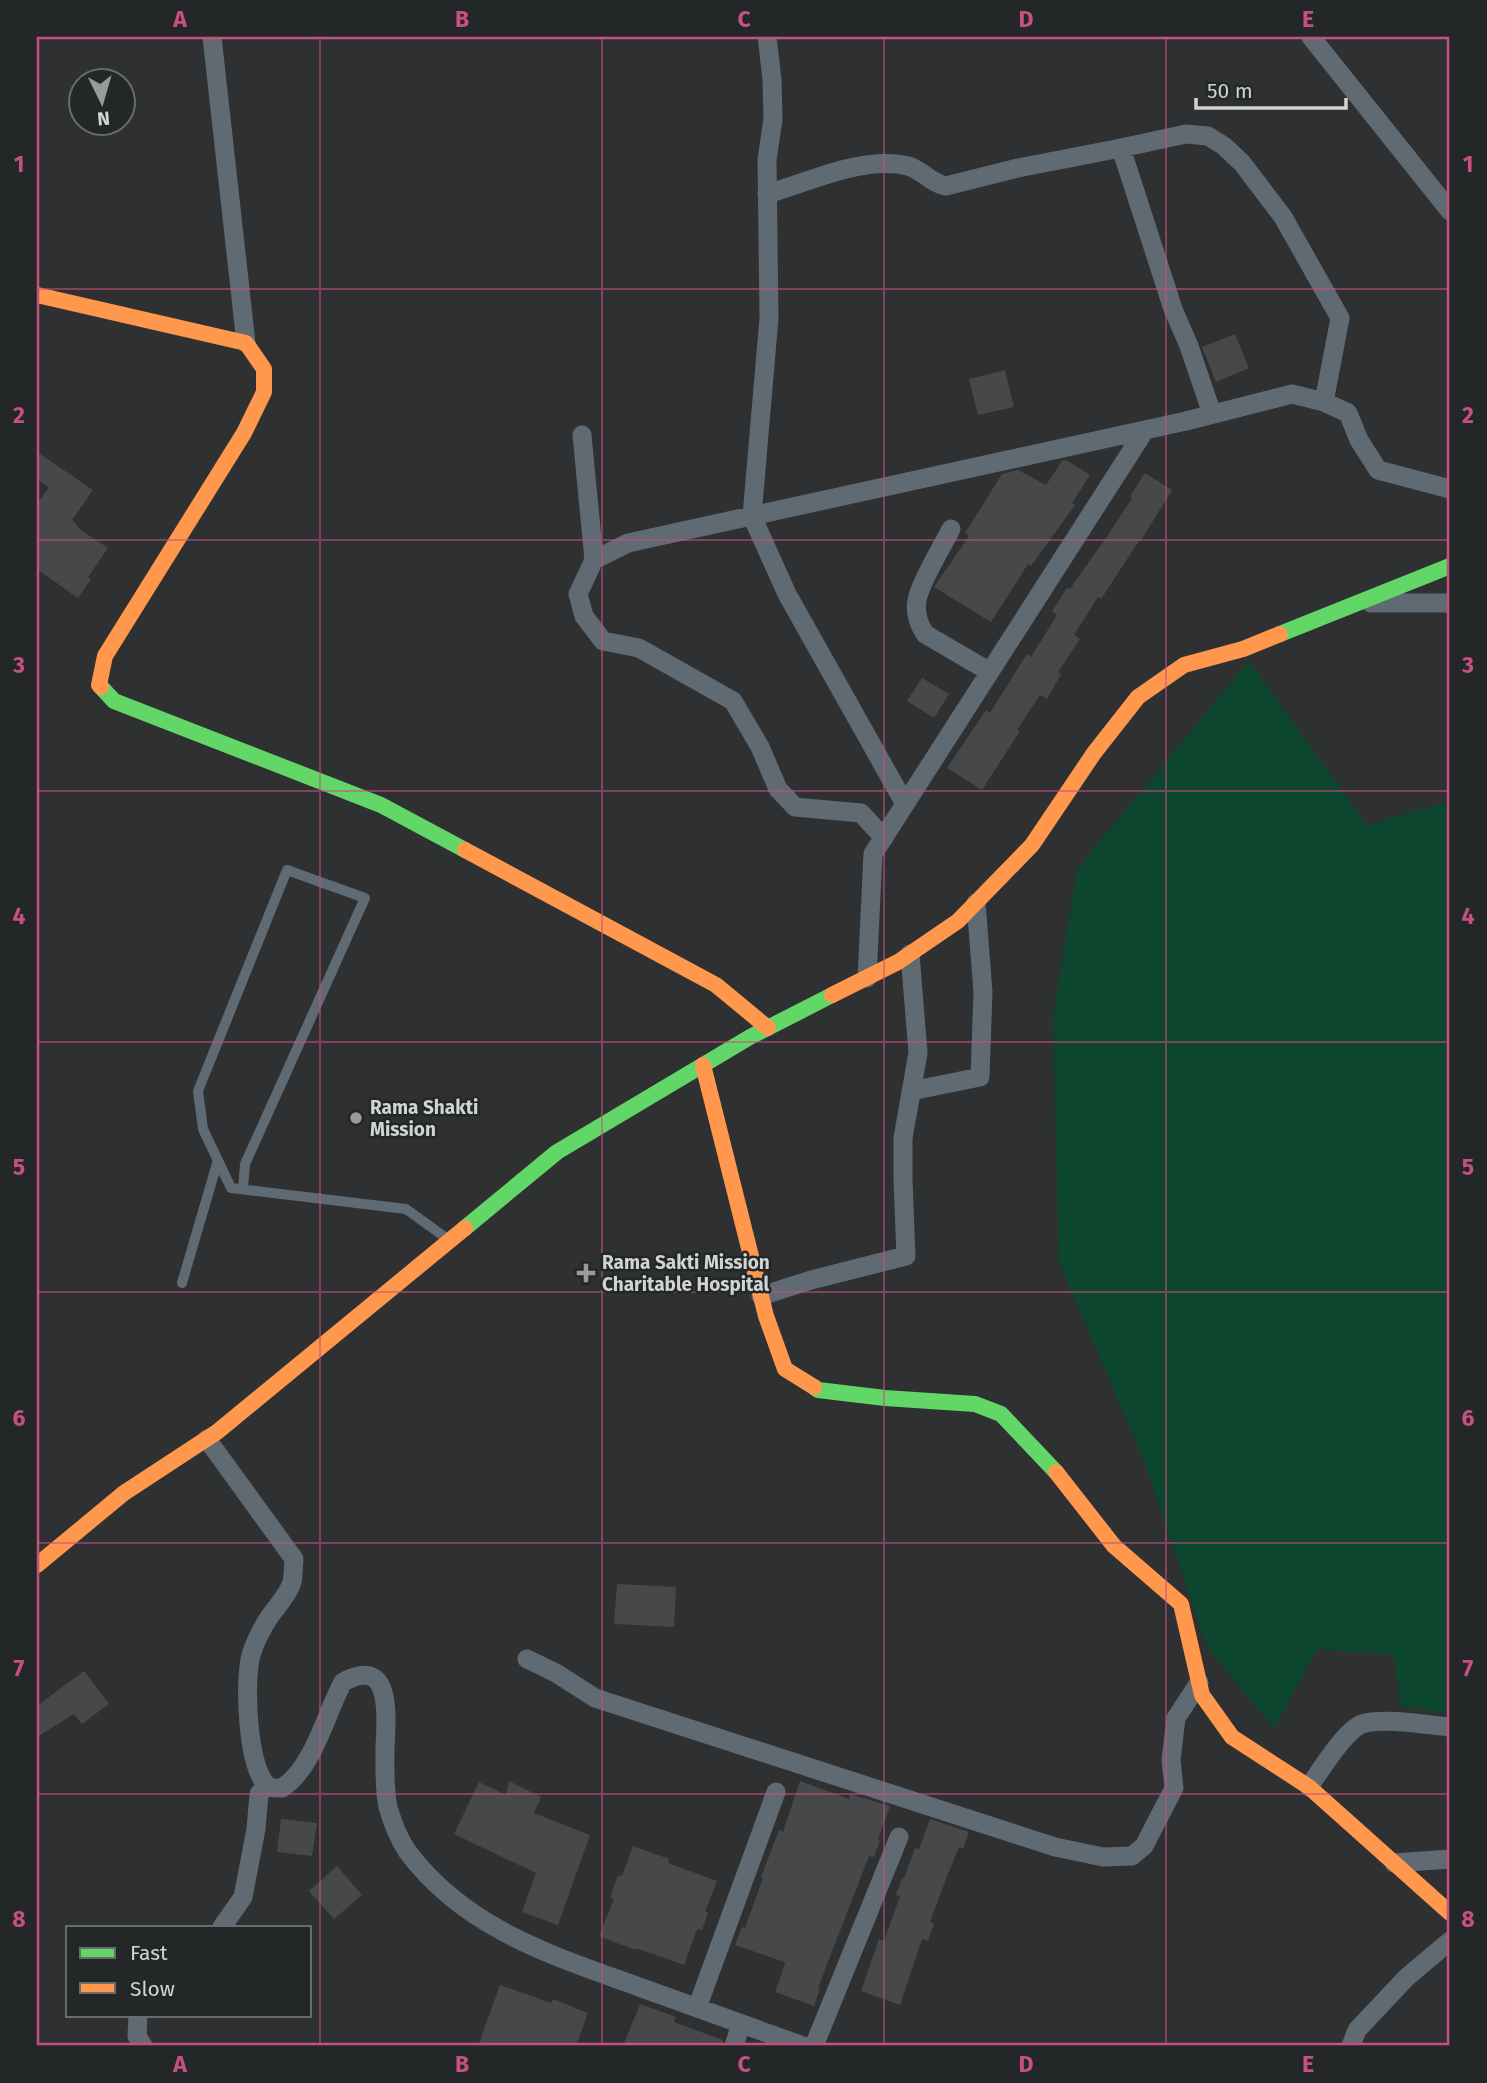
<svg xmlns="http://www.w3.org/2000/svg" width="1487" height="2083" font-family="'Fira Sans',sans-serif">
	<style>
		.green { fill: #0d462e }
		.building { fill: #474849 }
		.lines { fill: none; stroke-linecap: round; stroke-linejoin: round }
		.lane { stroke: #5f6a72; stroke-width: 10 }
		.street { stroke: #5f6a72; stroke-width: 19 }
		.fast { stroke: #63d668; stroke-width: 16 }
		.slow { stroke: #ff974d; stroke-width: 16 }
		.grid { fill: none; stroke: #c6507f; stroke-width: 2; stroke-opacity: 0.55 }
		.poi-dot { fill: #989a9b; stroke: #242728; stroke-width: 2.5 }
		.labels { text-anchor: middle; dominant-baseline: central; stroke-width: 5; stroke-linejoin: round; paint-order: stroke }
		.poi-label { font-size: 19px; font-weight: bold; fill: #d1d3d4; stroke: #242728; text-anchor: start }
		.neatline { fill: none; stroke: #c6507f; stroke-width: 2.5 }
		.grid-label { font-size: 23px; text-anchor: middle; font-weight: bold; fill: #c6507f }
	</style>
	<rect width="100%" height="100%" fill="#2f3031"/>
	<path class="green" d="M1249,661L1367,825L1450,801V1714L1401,1706L1393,1655L1317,1649L1274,1728L1208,1649L1143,1458L1059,1263L1053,1017L1077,869Z"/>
	<path class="building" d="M1235,334L1249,368L1216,382L1202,347Z
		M1005,370L1014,407L978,415L969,379Z
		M37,452L93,490L72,520L82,531L108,548L88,577L91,579L78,598L37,569V504L49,487L37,479Z
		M1066,460L1090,475L1072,503L1075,505L1031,566L1028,564L991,622L934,587L969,536L965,533L1002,474L1018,470L1046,485L1062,461Z
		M1145,473L1172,490L1140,542L1139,541L1101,599L1098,597L1074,635L1080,639L1058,672L1061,674L1047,699L1040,695L1017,730L1020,731L982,790L947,768L986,710L990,713L1027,654L1031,657L1057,615L1052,611L1067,588L1070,589L1110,532L1132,498L1130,496Z
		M922,678L949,694L934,718L907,701Z
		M617,1584L676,1587L674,1627L614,1624Z
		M84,1671L109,1704L82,1724L74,1714L37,1737V1706Z
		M509,1781L541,1797L534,1813L590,1835L558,1925L522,1912L536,1873L454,1834L479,1782L506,1795Z
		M800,1781L849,1799L850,1794L890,1806L878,1839L880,1840L874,1857L869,1856L818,1988L820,1989L814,2006L775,1992L785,1964L784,1962L735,1945L742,1927L745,1928L763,1878L761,1877L779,1830L783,1832Z
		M281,1819L317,1823L312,1856L277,1852Z
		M930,1819L969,1832L963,1849L959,1847L946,1879L930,1922L934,1924L928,1941L922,1939L900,2005L861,1991L879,1939L884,1941L900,1896L896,1895L902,1878H904L915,1848L919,1849Z
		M633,1846L669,1859L668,1863L717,1881L705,1912L708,1913L702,1930L697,1929L684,1965L636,1948L635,1950L599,1936L614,1899L610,1897L618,1875L622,1876Z
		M337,1866L362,1895L334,1919L309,1891Z
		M500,1985L551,2003L553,1999L588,2013L576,2046H478Z
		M640,2004L676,2017L674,2022L723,2040L722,2046H623Z"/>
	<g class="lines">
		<path class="lane" d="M243,1189L245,1164L365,898L287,870L198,1091L203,1129L231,1188L406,1209L449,1240
			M182,1283L218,1160"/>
		<path class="street" d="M212,37L246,343
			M767,37L772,79L773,119L767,160L769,318L752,516L787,594L905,804
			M1311,37L1450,211
			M1121,148L1186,134L1208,136L1224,146L1242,163L1283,217L1340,318L1324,402
			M767,194C809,182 864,155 908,166C922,170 932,184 946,186L1018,168L1121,148L1173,309L1189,346L1212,414
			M582,435L594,560L578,594L584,616L603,641L639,648L733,701L760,747L778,789L795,807L861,813L884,838
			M951,529C941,549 924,576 918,596C914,609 918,623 925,634L990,672
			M594,560L628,543L1186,421L1292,394L1324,402L1348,413L1359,440L1378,470L1450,489
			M1371,603H1450
			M867,978L873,854L1145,430
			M911,1091L980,1077L983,992L976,903
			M761,1296L811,1280L906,1256L903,1180V1138L918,1053L910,954
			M207,1439L294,1559C293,1567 294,1578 291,1585C286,1597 277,1606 270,1616C262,1628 255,1642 251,1655C244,1680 247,1768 267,1785C271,1789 278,1788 282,1788C314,1767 325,1715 343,1682C394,1654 386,1720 385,1748C385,1767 384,1789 388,1807C392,1821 399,1839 407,1851C466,1930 554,1956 642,1988C696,2007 749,2027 803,2046
			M527,1659L556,1673L595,1698L1055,1847L1103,1857L1132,1856L1144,1846L1174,1788L1171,1760L1176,1718L1199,1683
			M1309,1787C1320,1771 1345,1730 1362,1724C1381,1717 1429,1725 1450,1727
			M1394,1863L1450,1859
			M222,1927L243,1897L256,1829L259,1794L267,1785
			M697,2008L776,1792
			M138,2015L137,2036L143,2046
			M734,2046L741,2024
			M814,2046L899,1837
			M1351,2046L1357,2030L1407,1977L1450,1941"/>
		<path class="fast" d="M1280,634L1450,566
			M101,687L114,701L381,805L465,850
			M465,1228L557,1152L750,1037L832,995
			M814,1387L818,1390L885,1398L975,1404L1001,1414L1056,1472"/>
		<path class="slow" d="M37,295L246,343L264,369V392L244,433L105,656L99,685L101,687
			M465,850L716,985L768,1028
			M832,995L898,962L958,921L1032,845L1094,753L1138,697L1184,665L1243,649L1280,634
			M703,1065L766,1316L785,1369L814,1387
			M1056,1472L1114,1546L1181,1604L1202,1695L1232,1737L1309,1787L1450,1913
			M37,1565L124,1493L217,1432L465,1228"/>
	</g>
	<path class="grid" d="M320,37V2046M602,37V2046M884,37V2046M1166,37V2046M37,289H1450M37,540H1450M37,791H1450M37,1042H1450M37,1292H1450M37,1543H1450M37,1794H1450"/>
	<g class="poi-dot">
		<circle cx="356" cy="1118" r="7"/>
		<path d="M582.5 1262.5h7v7h7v7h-7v7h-7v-7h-7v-7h7z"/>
	</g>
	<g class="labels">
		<g class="poi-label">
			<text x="370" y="1107">Rama Shakti<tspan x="370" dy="22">Mission</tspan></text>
			<text x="602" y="1262">Rama Sakti Mission<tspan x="602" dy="22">Charitable Hospital</tspan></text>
		</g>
	</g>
	<rect width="1487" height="2083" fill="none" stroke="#242728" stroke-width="77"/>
	<rect x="66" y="1926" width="245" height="91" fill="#242728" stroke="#696c6d" stroke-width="2"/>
	<rect x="80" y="1948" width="35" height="10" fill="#63d668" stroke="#696c6d" stroke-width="2"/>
	<text x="130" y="1960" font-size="21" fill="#d1d3d4">Fast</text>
	<rect x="80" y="1983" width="35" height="10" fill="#ff974d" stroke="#696c6d" stroke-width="2"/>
	<text x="130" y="1996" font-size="21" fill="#d1d3d4">Slow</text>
	<g transform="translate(102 102) rotate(175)"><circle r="33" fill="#242728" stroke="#696c6d" stroke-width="2"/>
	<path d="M0-5L12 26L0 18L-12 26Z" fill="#989a9b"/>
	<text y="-10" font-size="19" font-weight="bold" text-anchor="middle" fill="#d1d3d4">N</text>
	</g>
	<path d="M1196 98v10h150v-10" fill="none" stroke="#d1d3d4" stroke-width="3.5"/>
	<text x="1207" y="98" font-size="21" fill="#d1d3d4" stroke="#242728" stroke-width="5" paint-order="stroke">50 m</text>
	<rect x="38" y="38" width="1410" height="2006" class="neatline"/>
	<g class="grid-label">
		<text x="180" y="27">A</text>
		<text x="462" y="27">B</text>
		<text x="744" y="27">C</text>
		<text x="1026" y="27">D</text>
		<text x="1308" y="27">E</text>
		<text x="19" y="172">1</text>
		<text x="1468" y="172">1</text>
		<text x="19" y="423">2</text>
		<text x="1468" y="423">2</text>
		<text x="19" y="673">3</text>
		<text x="1468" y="673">3</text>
		<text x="19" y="924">4</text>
		<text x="1468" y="924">4</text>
		<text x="19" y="1175">5</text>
		<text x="1468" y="1175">5</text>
		<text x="19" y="1426">6</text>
		<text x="1468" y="1426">6</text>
		<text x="19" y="1676">7</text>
		<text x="1468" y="1676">7</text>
		<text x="19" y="1927">8</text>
		<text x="1468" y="1927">8</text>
		<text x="180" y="2072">A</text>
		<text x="462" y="2072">B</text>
		<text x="744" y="2072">C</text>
		<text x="1026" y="2072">D</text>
		<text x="1308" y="2072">E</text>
	</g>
</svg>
